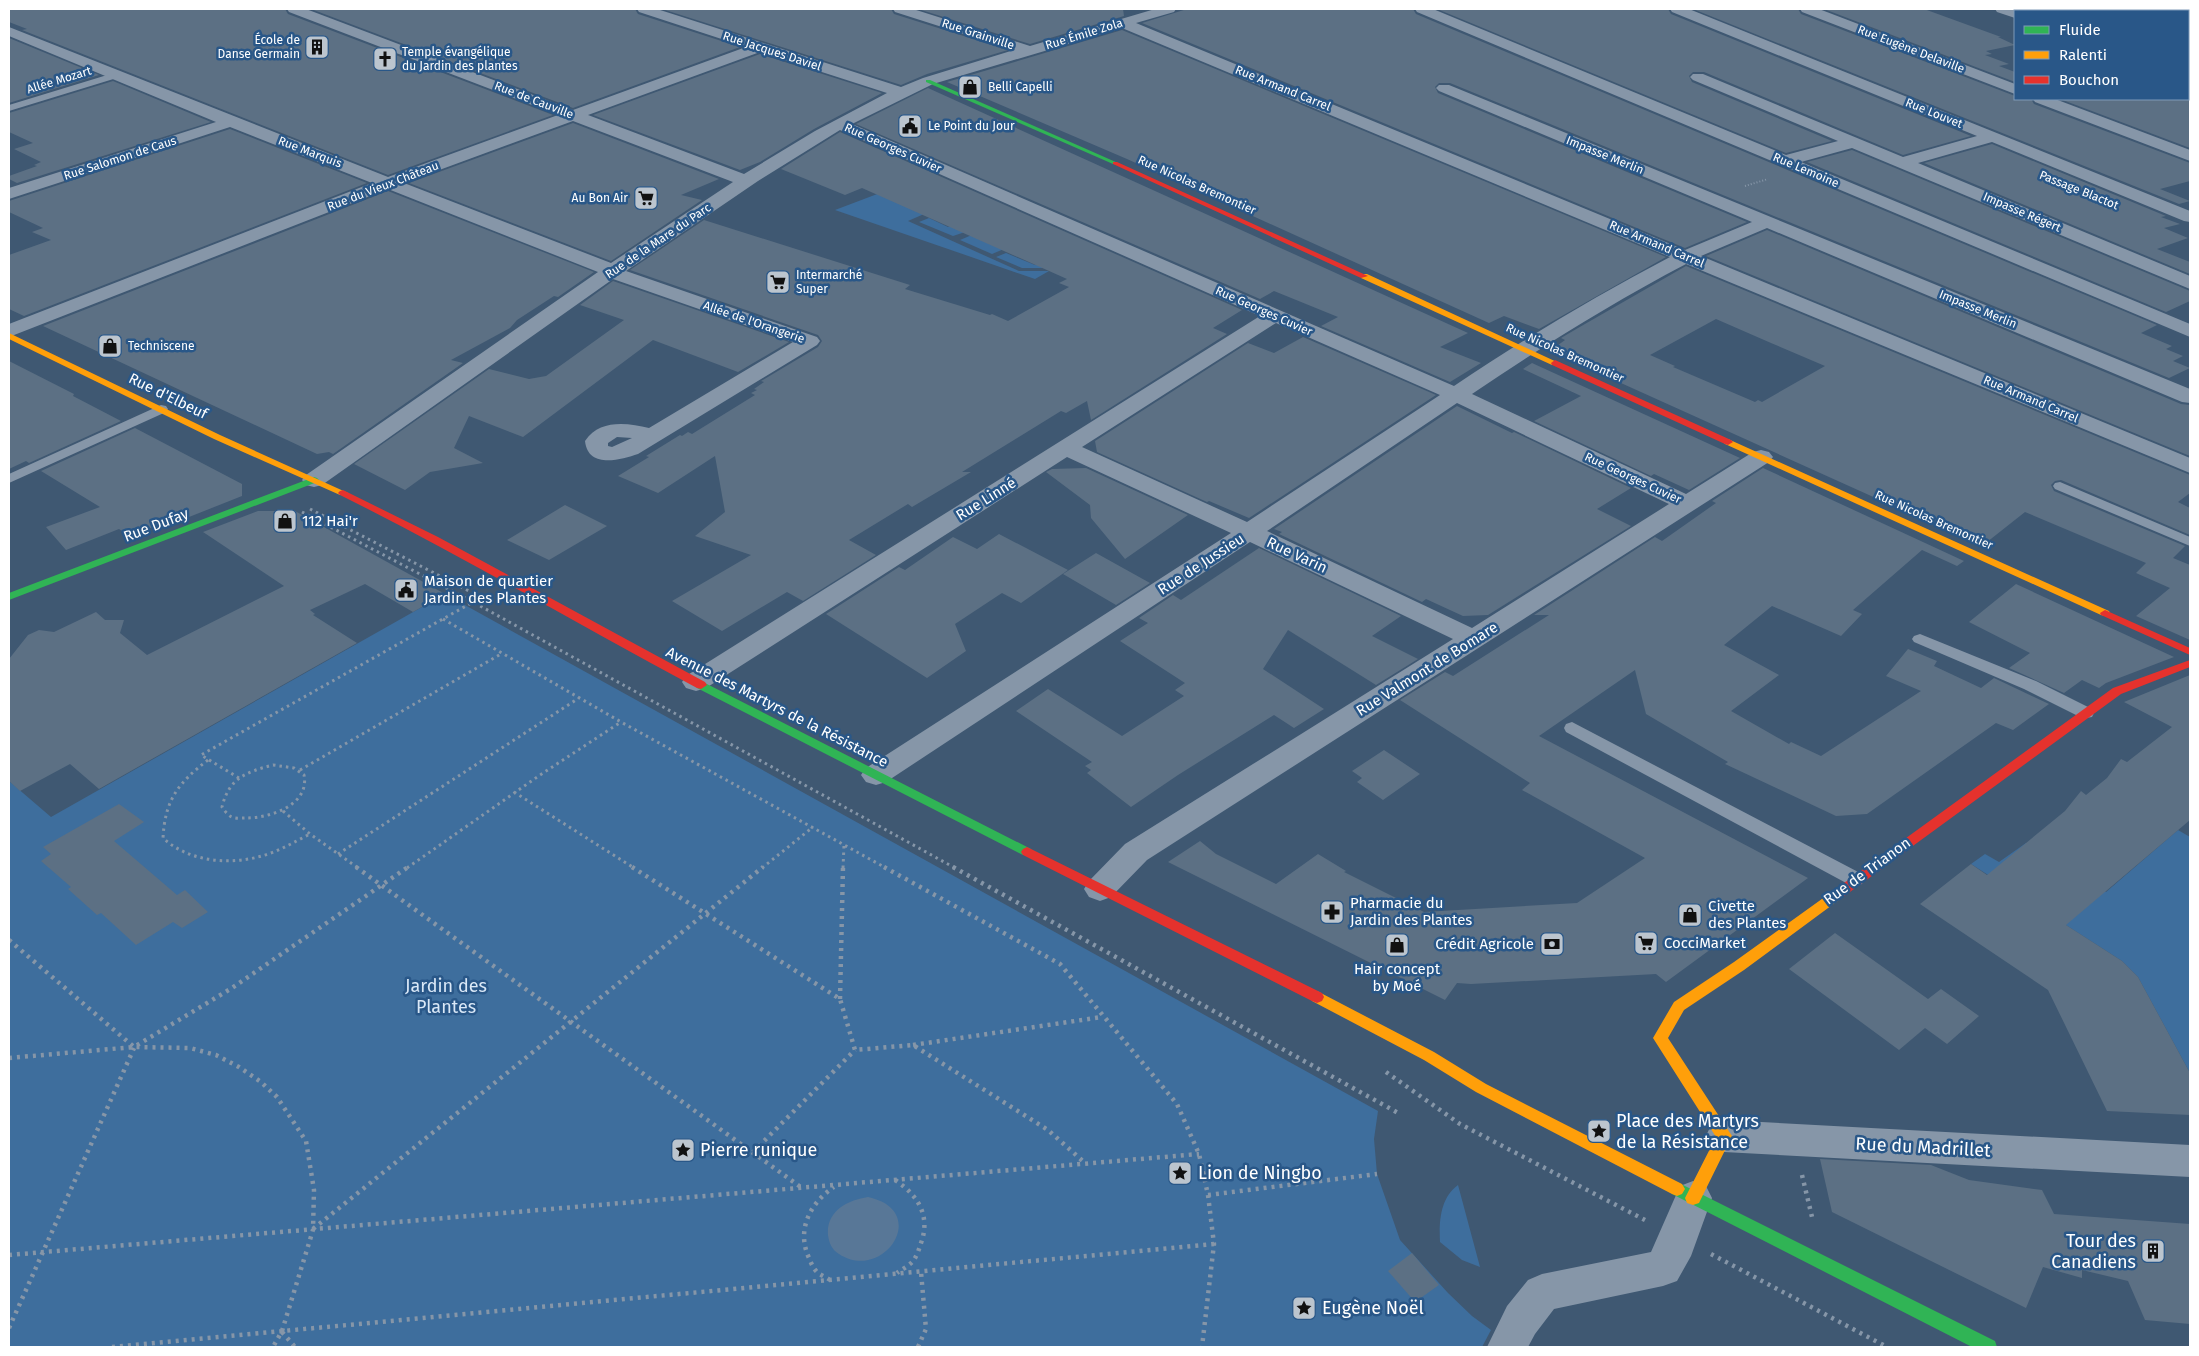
<svg xmlns="http://www.w3.org/2000/svg" width="2199" height="1356" font-family="'Fira Sans',sans-serif">
	<style>
		.green { fill: #3e6e9d }
		.water { fill: #587797 }
		.building { fill: #5c7084; fill-rule: evenodd }
		.lines { fill: none; stroke-linecap: round; stroke-linejoin: round }
		.path-far2 { stroke: #8696a8; stroke-width: 2; stroke-dasharray: 1 2; stroke-linecap: butt }
		.path-far1 { stroke: #8696a8; stroke-width: 3; stroke-dasharray: 2.5 4; stroke-linecap: butt }
		.path { stroke: #8696a8; stroke-width: 4.5; stroke-dasharray: 3 5; stroke-linecap: butt }
		.lane { fill: #8696a8; fill-rule: evenodd }
		.street { fill: #8696a8; fill-rule: evenodd }
		.fast { fill: #30b455; fill-rule: evenodd }
		.slow { fill: #ff9f0a; fill-rule: evenodd }
		.jam { fill: #e5322d; fill-rule: evenodd }
		.labels { text-anchor: middle; dominant-baseline: central; stroke-width: 5; stroke-linejoin: round; paint-order: stroke }
		.far-street-label { font-size: 12px; fill: #fff; stroke: #295788 }
		.far-poi-label { font-size: 12px; fill: #fff; stroke: #295788; text-anchor: start }
		.street-label { font-size: 15px; fill: #fff; stroke: #295788 }
		.poi-label { font-size: 15px; fill: #fff; stroke: #295788; text-anchor: start }
		.near-park-label { font-size: 18px; fill: #dae8f7; stroke: #295788 }
		.near-poi-label { font-size: 18px; fill: #fff; stroke: #295788; text-anchor: start }
		.near-street-label { font-size: 18px; fill: #fff; stroke: #295788 }
	</style>
	<rect width="100%" height="100%" fill="#3f5872"/>
	<path class="green" d="M901,185L924,214L908,221L1019,271H1049L1035,279L835,210Z
		M929,218L948,227L957,223L968,231L953,236L919,222Z
		M979,232L1011,246L992,254L960,240Z
		M1006,253L1035,265L1044,261L1049,268H1022L996,257Z
		M445,594L1378,1111L1374,1139L1377,1174L1400,1240L1448,1293L1472,1316L1491,1330L1482,1347H9V781L51,817Z
		M2178,830L2190,837V1073L2138,977L2122,961L1971,864L1985,854L1999,862L2026,843L2106,892Z
		M1458,1185L1480,1267L1462,1260L1440,1242C1439,1222 1440,1198 1458,1185Z"/>
	<path class="water" d="M868,1197C932,1211 883,1283 839,1254C832,1250 829,1243 828,1235C826,1211 848,1200 868,1197Z"/>
	<path class="building" d="M9,9H285L288,14L553,115L388,175L22,30L27,29L9,22Z
		M311,9H635L638,14L740,47L573,108Z
		M662,9H891L894,14L1008,50L927,74L901,85Z
		M918,9H1123L1124,16L1030,44Z
		M1187,9H1413L1416,14L2157,325L2141,333L2172,346L2166,349L2183,356L2173,361L2190,368L2169,378L1450,83H1439L1435,87L1438,93L1747,222L1685,248L1142,23Z
		M1437,9H1668L1671,14L1971,136L1903,155L1704,72H1693L1689,76L1692,82L1832,141L1786,153Z
		M1693,9H1798L1801,14L2015,96V99H2031L2034,104L2190,163V181L2160,189L2190,201L2179,204Z
		M1824,9H1924L2001,37H1998L2015,45L1986,51L1992,54L1985,55L2009,64L1999,66L2015,72V82Z
		M1122,30L1666,257L1539,329L1504,316L1489,323L1127,159L947,82Z
		M9,38L99,75L9,103Z
		M760,54L882,93L814,129L760,162L740,170L593,115Z
		M113,81L211,122L17,183L9,179V176L37,166L34,165L41,162L14,149L33,143L9,132V113Z
		M928,88L1468,333L1440,347L1481,363L1450,382L1321,326L1338,317L1274,291L1260,299L856,124Z
		M2060,99H2190V148Z
		M573,123L719,179L681,195L702,200L611,261L409,183Z
		M230,129L367,183L24,316L9,309V255L51,240L32,232L43,228L9,212V201Z
		M840,132L1242,310L1213,328L1227,334L1091,420L1087,401L1066,413L1061,411L962,472H971L912,507L908,504L849,540L876,555L803,601L787,592L722,631L672,601L751,555L695,536L725,512L715,456L658,493L618,476L649,457L646,456L680,435L682,436L688,432L692,434L755,395L751,393L757,390L754,389L764,382L761,381L818,347L822,341L818,335L630,270L704,220L910,285L905,289L990,315L992,314L1008,321L1069,287L1059,283L1067,279L862,188L845,195L781,169Z
		M1992,144L2166,216L2161,217L2180,224L2164,228L2188,238L2157,249L2190,262V274L1924,163Z
		M1852,150L2190,291V301L2166,312L1807,162Z
		M388,191L594,272L558,297L554,296L517,320L510,328L451,360L463,363L333,454L329,452L317,454L43,326Z
		M1767,230L2181,404L2190,405V456L1706,256Z
		M1686,266L2190,475V493L2178,502L2190,508V535L2061,480L2055,481L2051,485L2054,491L2185,546L2173,558L2190,565V640L2136,616L2170,588L2136,573L2146,563L2025,512L1982,546L1550,351L1565,340L1561,338L1578,328ZM1716,319L1771,343L1825,366L1762,402L1758,400L1755,402L1673,367L1675,366L1650,355Z
		M613,281L789,342L738,372L653,340L523,437L469,416L454,448L483,463L430,472L405,490L354,464L489,369L529,379L546,376L624,320L580,305Z
		M1303,337L1436,395L1249,518L1209,501L1207,502L1097,452L1095,441L1248,343L1274,353Z
		M9,361L74,394L73,396L121,421L29,463L26,461L9,469Z
		M1532,363L1740,458L1689,490L1654,474L1651,476L1534,421L1581,396L1523,369Z
		M1457,406L1512,433L1514,432L1631,488L1597,509L1631,526L1488,615L1463,616L1426,599L1422,602L1279,534L1282,532L1274,529Z
		M135,428L242,484V496L184,519L180,517L129,536L119,529L66,550L46,527L100,507L41,471Z
		M1086,468L1188,515L1125,559L1091,518L1090,505L1046,472L1052,469Z
		M1763,468L1964,561L1957,566L1922,550L1853,610L1862,614L1841,636L1772,606L1724,645L1779,675L1731,711L1789,744L1791,742L1821,756L1921,691L1886,676L1908,649L1937,661L1934,666L1981,688L1994,678L2049,704L2013,730L1996,723L1867,814L1836,816L1725,764L1728,762L1646,714L1635,670L1539,736L1808,878L1666,982L1656,974L1471,984L1457,983L1445,1000L1168,862L1200,841L1216,854L1276,884L1318,854L1346,871L1344,872L1424,912L1577,903L1645,858L1522,790L1530,783L1400,700L1445,672L1453,676L1549,615H1534L1655,537L1662,541L1716,503L1712,501Z
		M565,505L607,526L549,560L507,540Z
		M258,511H295L445,594L413,612L365,584L310,610L315,614L313,615L357,643L99,789L70,764L20,791L9,781V659L28,635L39,630L54,632L96,612L105,620H124L120,633L147,655L284,586L203,532Z
		M999,534L1068,570L1021,603L1002,593L955,624L966,651L927,678L826,614L899,567L905,570L953,537L977,549Z
		M1259,548L1401,616L1372,636L1418,659L1376,685L1288,630L1263,669L1324,709L1294,728L1274,715L1178,775L1131,807L1087,773L1091,770L1085,766L1092,762L1016,711L1048,689L1122,736L1184,696L1175,690L1185,683L1120,641L1148,623L1139,618L1173,595L1181,600Z
		M1096,553L1150,583L1116,605L1063,574Z
		M2016,584L2174,657L2106,683L2099,688L2082,680L2064,693L2009,668L2030,653L1969,622Z
		M2190,675V820L2066,925L2122,961L2138,977L2190,1073V1115L2107,1111L2048,990L1920,904L1971,864L1987,875L2065,811L2081,791L2086,795L2107,778L2121,759L2127,762L2172,727L2124,702Z
		M1384,750L1420,774L1383,800L1357,782L1362,778L1352,771Z
		M119,804L144,822L114,841L177,895L185,890L208,912L182,928L173,922L136,945L101,913L97,915L68,889L71,887L41,861L51,854L43,847Z
		M1835,933L1928,999L1941,989L1979,1016L1947,1044L1925,1028L1899,1050L1789,969Z
		M1820,1159L1931,1165L1969,1180L2042,1190L2054,1214L2190,1224V1324L2145,1320L2128,1281L2082,1270V1278L2043,1267L2026,1308L1832,1212Z
		M1412,1253L1439,1285L1415,1302L1388,1271Z"/>
	<g class="lines">
		<path class="path-far2" d="M1745,186L1768,179"/>
		<path class="path-far1" d="M310,509L471,592
			M302,512L473,602L955,868
			M443,619L621,722L886,868
			M208,760C178,783 165,800 163,838C190,863 234,866 268,854C283,849 296,841 310,834
			M273,765L294,768L304,775C310,805 270,818 246,818C241,818 234,819 230,816C227,814 224,810 222,807C229,778 246,772 273,765Z
			M300,770L501,654
			M239,778L201,755L473,602
			M514,792L634,868
			M283,811L310,834L358,868
			M338,854L579,698
			M407,868L540,775L621,722
			M762,868L813,827
			M843,868L844,845"/>
		<path class="path" d="M356,867L802,1188
			M632,867L840,999L855,1050L913,1045L1048,1130L1085,1163
			M884,867L1060,964L1177,1104L1199,1154L1208,1195L1214,1244L1202,1347
			M953,867L1400,1114
			M9,940L134,1047L232,988L408,867
			M840,999L843,867
			M913,1045L1102,1017
			M9,1058L134,1047L190,1048L216,1055L239,1067L261,1082L277,1097L306,1141L314,1190L313,1230L282,1331L273,1347
			M1386,1072L1460,1124L1645,1220
			M753,1152L855,1050
			M1802,1175L1812,1217
			M895,1180C918,1195 931,1216 921,1243C919,1249 917,1256 913,1261C909,1266 902,1269 897,1273
			M1208,1195L1377,1174
			M313,1229L763,867
			M1711,1254L1887,1347
			M9,1255L1199,1154
			M830,1280C826,1277 820,1275 817,1272C813,1268 811,1263 809,1258C796,1230 810,1203 834,1187
			M9,1328L134,1048
			M282,1332L295,1347
			M112,1347L1214,1244
			M918,1347L926,1329L921,1272"/>
		<path class="lane" d="M117,72L120,73V77L9,111V105Z
			M161,405L166,406L168,409L166,412L9,483V474Z
			M2060,482L2190,537V546L2055,489L2053,486L2055,483Z
			M1920,634L2036,681L2092,709L2094,713L2092,717L2086,718L2080,717L2024,689L1914,642L1912,639L1914,636Z
			M1572,722L1862,874L1864,879L1862,884L1855,886L1848,884L1566,732L1564,728L1566,724Z"/>
		<path class="street" d="M287,9H306L573,110L746,47L639,12L637,9H657L901,87L923,78L1014,50L895,12L893,9H913L1030,46L1155,9H1176L1174,12L1136,23L1685,250L1752,222L1439,91L1436,88L1439,85H1449L2190,389V403L2182,402L1767,228L1701,256L2190,458V473L1686,264C1612,303 1541,347 1472,394L1686,494L1753,452L1761,450L1769,452L1773,457L1769,462L1147,860L1111,897L1100,901L1089,897L1084,889L1089,881L1125,844L1453,639L1250,542L886,782L876,785L866,782L861,775L866,768L1231,533L1067,457L706,688L696,691L686,688L682,682L686,676L1260,316L840,130L758,181L626,271L817,337L820,341L817,345L638,454C620,460 588,469 585,441C600,419 627,423 649,428L793,342L613,279L322,485L314,487L306,485L302,480L306,475L598,272L388,189L9,337V324L372,183L230,127L9,199V188L216,122L9,36V27L388,177L558,115L289,12ZM1122,28L1670,257C1595,296 1524,339 1454,386L852,124L933,84ZM760,52L887,93L815,131L744,174L588,115ZM573,121L733,182L611,263L404,183ZM1276,323L1440,395L1247,522L1082,447ZM1457,403L1669,504L1472,628L1267,531ZM617,437L632,438L612,447L608,446V443Z
			M1415,9H1433L1786,155L1838,141L1693,80L1690,77L1693,74H1703L1903,157L1977,136L1672,12L1670,9H1689L2190,211V222L2184,221L1992,142L1918,163L2190,276V289L1852,148L1801,162L2190,324V337L1417,12Z
			M1800,9H1819L2015,84V94L1802,12Z
			M1995,9H2014L2020,11H2015V18L1997,12Z
			M2147,9H2165L2167,11H2149Z
			M2188,19H2190V28H2188Z
			M2188,71L2190,72V82L2188,81Z
			M2033,99H2055L2190,150V161L2035,102Z
			M1724,1120L2190,1145V1177L1724,1152L1711,1147L1706,1136L1711,1125Z
			M1693,1181L1706,1186L1712,1198L1691,1256L1677,1281L1663,1286L1554,1309L1535,1334L1528,1347H1487L1507,1306L1528,1280L1542,1274L1651,1252L1680,1186Z"/>
		<path class="fast" d="M926,80H930L1118,163L1113,164L926,82Z
			M314,477L317,478L319,480L317,482L9,600V593Z
			M701,681L1031,849L1033,852L1031,855H1023L697,688L695,685Z
			M1677,1182L1995,1341L1997,1347H1972L1672,1194L1669,1189L1672,1184Z"/>
		<path class="slow" d="M1361,274H1367L1559,363L1558,365H1552L1361,278Z
			M9,333L220,435L348,493L346,495H340L214,439L9,339Z
			M1728,439L2109,611L2110,613L2105,616L2101,615L1725,444L1723,442Z
			M1838,889L1843,891L1845,894L1843,897L1744,970L1684,1010L1668,1038L1732,1136L1699,1203L1693,1205L1687,1203L1685,1198L1716,1137L1653,1038L1674,1002L1734,962L1833,891Z
			M1317,991L1434,1052L1486,1084L1682,1184L1685,1189L1682,1194L1677,1196L1672,1194L1476,1092L1424,1060L1312,1001L1310,997L1312,993Z"/>
		<path class="jam" d="M1113,162H1117L1368,276L1361,278L1113,164Z
			M1555,360L1731,440L1733,442L1728,445L1725,444L1552,365L1551,363Z
			M343,490L438,537L705,682L707,685L701,689L697,688C577,624 461,555 340,495L338,493L340,491Z
			M2105,610L2190,648V655L2101,615L2100,613Z
			M2190,660V667L2121,694L1843,897L1838,899L1833,897L1831,894L1833,891L2113,688Z
			M1027,847L1322,993L1324,997L1322,1001L1317,1003L1312,1001L1023,855L1021,852L1023,849Z"/>
	</g>
	<defs>
		<g id="building-square" transform="scale(1.25)"><rect x="-9" y="-9" width="18" height="18" rx="4" fill="#bcc5ce" stroke="#295788"/><path d="M-4-6H4V6H1V3H-1V6H-4ZM-2.5-4.3h1.7v1.8h-1.7ZM.8-4.3h1.7v1.8H.8ZM-2.5-1h1.7V.8h-1.7ZM.8-1h1.7V.8H.8Z" fill="#111"/></g>
		<g id="church-square" transform="scale(1.25)"><rect x="-9" y="-9" width="18" height="18" rx="4" fill="#bcc5ce" stroke="#295788"/><path d="M-1.2-6h2.4v3.5h3.3v2.4h-3.3V6h-2.4V-.1h-3.3v-2.4h3.3Z" fill="#111"/></g>
		<g id="shop-square" transform="scale(1.25)"><rect x="-9" y="-9" width="18" height="18" rx="4" fill="#bcc5ce" stroke="#295788"/><path d="M-5-2.5h2.3a2.7 3.5 0 0 1 5.4 0H5L5.5 6h-11ZM-1.5-2.5h3a1.5 2.3 0 0 0-3 0Z" fill="#111"/></g>
		<g id="civic-square" transform="scale(1.25)"><rect x="-9" y="-9" width="18" height="18" rx="4" fill="#bcc5ce" stroke="#295788"/><path d="M-.6-6.5H3V-4.5H.6V-3L4-1V1h2V6H-6V1h2V-1L-.6-3ZM-1.2 2.5V6h2.4V2.5Z" fill="#111"/></g>
		<g id="supermarket-square" transform="scale(1.25)"><rect x="-9" y="-9" width="18" height="18" rx="4" fill="#bcc5ce" stroke="#295788"/><path d="M-6-5.5h2.5l.6 2H6L4.5 2H-2.5L-4.4-4H-6ZM-1.5 3.2a1.3 1.3 0 1 0 .1 0ZM3 3.2a1.3 1.3 0 1 0 .1 0Z" fill="#111"/></g>
		<g id="pharmacy-square" transform="scale(1.25)"><rect x="-9" y="-9" width="18" height="18" rx="4" fill="#bcc5ce" stroke="#295788"/><path d="M-2-6h4v4h4v4h-4v4h-4v-4h-4v-4h4Z" fill="#111"/></g>
		<g id="bank-square" transform="scale(1.25)"><rect x="-9" y="-9" width="18" height="18" rx="4" fill="#bcc5ce" stroke="#295788"/><path d="M-6-4H6V4H-6ZM0-2.3a2.3 2.3 0 1 0 0 4.6a2.3 2.3 0 1 0 0-4.6Z" fill="#111"/></g>
		<g id="sight-square" transform="scale(1.25)"><rect x="-9" y="-9" width="18" height="18" rx="4" fill="#bcc5ce" stroke="#295788"/><path d="M0-6L1.8-2.2L6-1.7L2.9 1.2L3.7 5.4L0 3.3L-3.7 5.4L-2.9 1.2L-6-1.7L-1.8-2.2Z" fill="#111"/></g>
	</defs>
	<g fill-rule="evenodd">
		<use href="#building-square" x="317" y="47"/>
		<use href="#church-square" x="385" y="59"/>
		<use href="#shop-square" x="970" y="87"/>
		<use href="#civic-square" x="910" y="126"/>
		<use href="#supermarket-square" x="646" y="198"/>
		<use href="#supermarket-square" x="778" y="282"/>
		<use href="#shop-square" x="110" y="346"/>
		<use href="#shop-square" x="285" y="521"/>
		<use href="#civic-square" x="406" y="590"/>
		<use href="#pharmacy-square" x="1332" y="912"/>
		<use href="#shop-square" x="1690" y="915"/>
		<use href="#supermarket-square" x="1646" y="943"/>
		<use href="#bank-square" x="1552" y="944"/>
		<use href="#shop-square" x="1397" y="945"/>
		<use href="#sight-square" x="1599" y="1131"/>
		<use href="#sight-square" x="683" y="1150"/>
		<use href="#sight-square" x="1180" y="1173"/>
		<use href="#building-square" x="2153" y="1251"/>
		<use href="#sight-square" x="1304" y="1308"/>
	</g>
	<g class="labels">
		<g class="far-street-label">
			<text transform="translate(978 34) rotate(18)">Rue Grainville</text>
			<text transform="translate(1084 34) rotate(-17)">Rue Émile Zola</text>
			<text transform="translate(1911 49) rotate(21)">Rue Eugène Delaville</text>
			<text transform="translate(772 51) rotate(18)">Rue Jacques Daviel</text>
			<text transform="translate(59 80) rotate(-17)">Allée Mozart</text>
			<text transform="translate(1283 88) rotate(22)">Rue Armand Carrel</text>
			<text transform="translate(534 100) rotate(21)">Rue de Cauville</text>
			<text transform="translate(1934 113) rotate(22)">Rue Louvet</text>
			<text transform="translate(893 148) rotate(24)">Rue Georges Cuvier</text>
			<text transform="translate(310 152) rotate(21)">Rue Marquis</text>
			<text transform="translate(1605 155) rotate(22)">Impasse Merlin</text>
			<text transform="translate(120 158) rotate(-18)">Rue Salomon de Caus</text>
			<text transform="translate(1806 170) rotate(23)">Rue Lemoine</text>
			<text transform="translate(1197 185) rotate(24)">Rue Nicolas Bremontier</text>
			<text transform="translate(383 186) rotate(-21)">Rue du Vieux Château</text>
			<text transform="translate(2079 190) rotate(22)">Passage Blactot</text>
			<text transform="translate(2022 212) rotate(23)">Impasse Régert</text>
			<text transform="translate(658 241) rotate(-34)">Rue de la Mare du Parc</text>
			<text transform="translate(1657 244) rotate(23)">Rue Armand Carrel</text>
			<text transform="translate(1978 309) rotate(22)">Impasse Merlin</text>
			<text transform="translate(1264 311) rotate(24)">Rue Georges Cuvier</text>
			<text transform="translate(754 322) rotate(19)">Allée de l'Orangerie</text>
			<text transform="translate(1565 353) rotate(24)">Rue Nicolas Bremontier</text>
			<text transform="translate(2031 399) rotate(23)">Rue Armand Carrel</text>
			<text transform="translate(1633 478) rotate(25)">Rue Georges Cuvier</text>
			<text transform="translate(1934 520) rotate(24)">Rue Nicolas Bremontier</text>
		</g>
		<g class="far-poi-label">
			<text x="300" y="40" text-anchor="end">École de<tspan x="300" dy="14">Danse Germain</tspan></text>
			<text x="402" y="52">Temple évangélique<tspan x="402" dy="14">du Jardin des plantes</tspan></text>
			<text x="988" y="87">Belli Capelli</text>
			<text x="928" y="126">Le Point du Jour</text>
			<text x="628" y="198" text-anchor="end">Au Bon Air</text>
			<text x="796" y="275">Intermarché<tspan x="796" dy="14">Super</tspan></text>
			<text x="128" y="346">Techniscene</text>
		</g>
		<g class="street-label">
			<text transform="translate(168 396) rotate(26)">Rue d'Elbeuf</text>
			<text transform="translate(986 499) rotate(-32)">Rue Linné</text>
			<text transform="translate(156 525) rotate(-21)">Rue Dufay</text>
			<text transform="translate(1297 555) rotate(25)">Rue Varin</text>
			<text transform="translate(1201 564) rotate(-33)">Rue de Jussieu</text>
			<text transform="translate(1427 669) rotate(-32)">Rue Valmont de Bomare</text>
			<text transform="translate(777 707) rotate(27)">Avenue des Martyrs de la Résistance</text>
			<text transform="translate(1867 871) rotate(-36)">Rue de Trianon</text>
		</g>
		<g class="poi-label">
			<text x="302" y="521">112 Hai'r</text>
			<text x="424" y="581">Maison de quartier<tspan x="424" dy="17">Jardin des Plantes</tspan></text>
			<text x="1350" y="903">Pharmacie du<tspan x="1350" dy="17">Jardin des Plantes</tspan></text>
			<text x="1708" y="906">Civette<tspan x="1708" dy="17">des Plantes</tspan></text>
			<text x="1664" y="943">CocciMarket</text>
			<text x="1534" y="944" text-anchor="end">Crédit Agricole</text>
			<text x="1397" y="969" text-anchor="middle">Hair concept<tspan x="1397" dy="17">by Moé</tspan></text>
		</g>
		<g class="near-park-label">
			<text x="446" y="986">Jardin des<tspan x="446" dy="21">Plantes</tspan></text>
		</g>
		<g class="near-poi-label">
			<text x="1616" y="1121">Place des Martyrs<tspan x="1616" dy="21">de la Résistance</tspan></text>
			<text x="700" y="1150">Pierre runique</text>
			<text x="1198" y="1173">Lion de Ningbo</text>
			<text x="2136" y="1241" text-anchor="end">Tour des<tspan x="2136" dy="21">Canadiens</tspan></text>
			<text x="1322" y="1308">Eugène Noël</text>
		</g>
		<g class="near-street-label">
			<text transform="translate(1923 1147) rotate(3)">Rue du Madrillet</text>
		</g>
	</g>
	<rect width="2199" height="1356" fill="none" stroke="#ffffff" stroke-width="20"/>
	<rect x="2014" y="10" width="175" height="90" fill="#295788" stroke="#7f9ab8"/>
	<rect x="2024" y="26" width="25" height="8" fill="#30b455" stroke="#7f9ab8"/>
	<text x="2059" y="35" font-size="15" fill="#ffffff">Fluide</text>
	<rect x="2024" y="51" width="25" height="8" fill="#ff9f0a" stroke="#7f9ab8"/>
	<text x="2059" y="60" font-size="15" fill="#ffffff">Ralenti</text>
	<rect x="2024" y="76" width="25" height="8" fill="#e5322d" stroke="#7f9ab8"/>
	<text x="2059" y="85" font-size="15" fill="#ffffff">Bouchon</text>
</svg>
